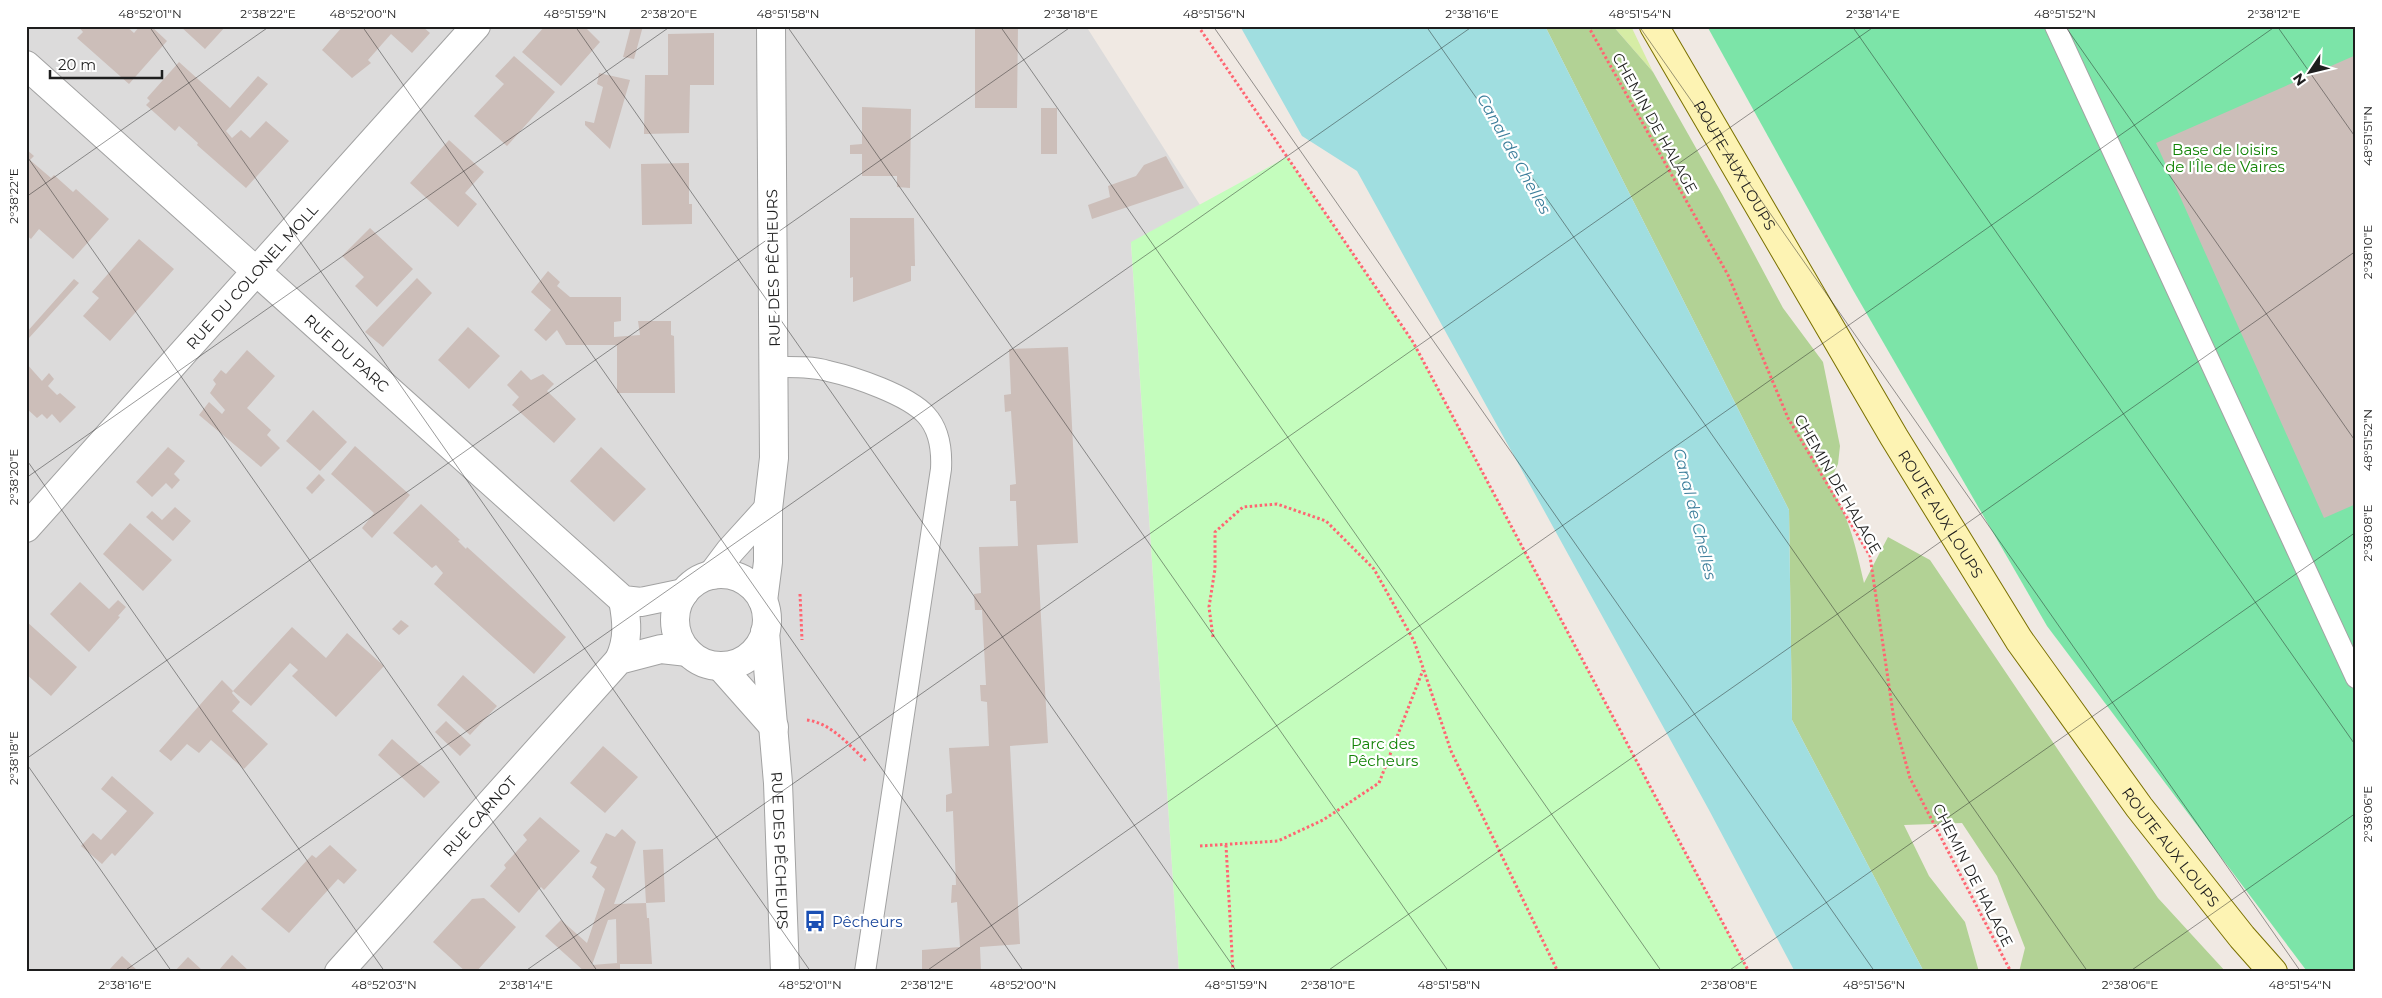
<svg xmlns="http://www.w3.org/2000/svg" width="2382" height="998" font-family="Montserrat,sans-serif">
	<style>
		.residential { fill: #dcdbdb }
		.grass { fill: #d6eda5 }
		.forest { fill: #b2d295 }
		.park { fill: #c4fdbd }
		.pitch { fill: #7ce4a8 }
		.water { fill: #a0dee0 }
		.building { fill: #ccbeb9; fill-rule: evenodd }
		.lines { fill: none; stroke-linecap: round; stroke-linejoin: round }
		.lane-casing { stroke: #a2a2a2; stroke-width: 22 }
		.street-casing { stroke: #a2a2a2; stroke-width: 30 }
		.secondary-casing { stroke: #7a7000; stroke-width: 30 }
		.path { stroke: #ff6572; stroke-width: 3; stroke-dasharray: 2.5 2.5; stroke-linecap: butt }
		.lane { stroke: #fff; stroke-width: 20 }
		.street { stroke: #fff; stroke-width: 28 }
		.secondary { stroke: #fdf3b3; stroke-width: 28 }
		.ticks { fill: none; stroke: #1e1e1e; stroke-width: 1; stroke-opacity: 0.45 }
		.labels { text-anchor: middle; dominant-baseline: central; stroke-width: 4.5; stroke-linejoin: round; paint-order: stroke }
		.street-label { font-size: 15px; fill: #1e1e1e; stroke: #fff }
		.park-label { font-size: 15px; fill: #128305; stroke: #fff }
		.transit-label { font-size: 15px; fill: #164399; stroke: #fff; text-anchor: start }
		.water-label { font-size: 16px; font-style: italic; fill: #3c7e9b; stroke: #fff }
		.neatline { fill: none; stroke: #1e1e1e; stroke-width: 2 }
		.ticks-label { font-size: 12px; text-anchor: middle; fill: #1e1e1e }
	</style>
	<rect width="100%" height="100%" fill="#f0e9e3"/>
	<path class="residential" d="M26,26H1086L1200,205L1131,243L1179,972H26Z"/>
	<path class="grass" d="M1613,26H1631L1653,72L1614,27Z"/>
	<path class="forest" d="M1545,26H1613L1653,72L1722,194L1783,308L1823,362L1840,446L1838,464L1828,485C1849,514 1856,548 1864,583L1888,537L1930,560L2158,898L2226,972H2019L2025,948L1997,876L1962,823L1904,825L1929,876L1965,922L1979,972H1924L1792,720L1789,510Z"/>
	<path class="park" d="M1287,157L1413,342L1749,972H1179L1131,242Z"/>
	<path class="pitch" d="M1707,26H2356V972H2308L2306,970L2047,626L1853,290Z"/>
	<path class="water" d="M1240,26H1545L1789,510L1792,720L1924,972H1795L1709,810L1357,171L1302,136Z"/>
	<path class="building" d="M78,26H126L134,33L140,26H151L167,41L129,84L77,38L83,32Z
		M180,26H226L205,49Z
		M343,26H422L430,33L412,53L391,34L368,60L371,63L352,78L322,50Z
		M545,26H584L600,42L561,86L522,52Z
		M631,26H643L634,59L623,57Z
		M975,26H1018L1017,108H975Z
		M714,33V85H690L689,133L644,134L645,75H668V34Z
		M2356,55V504L2324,518L2156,143Z
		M514,56L555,92L507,146L474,116L504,84L495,76Z
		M179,62L230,108L258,76L268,84L226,131L232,138L241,130L250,138L266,121L289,141L246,188L197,145L198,143L179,126L175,131L146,105L150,101L147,98Z
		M599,73L630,80L610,149L585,125V121L594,123L603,87L597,84Z
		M862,107L911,109L910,188L897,187V176H862V154H850V145L862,144Z
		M1041,108H1057V154H1041Z
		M449,140L484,172L465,193L477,204L458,227L410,183Z
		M26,149L34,156L30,160L51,178L54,175L73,192L76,189L109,219L73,259L39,229L31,239L26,235Z
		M1166,156L1184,188L1092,219L1088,205L1110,197L1108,186L1136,176L1144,165Z
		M689,163V204H692V224L642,225L641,164Z
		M850,218H914L915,266H911V281L853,302V277L850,278Z
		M370,228L413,269L377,307L355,286L364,277L342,256Z
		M139,239L174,269L110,341L83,316L99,298L92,292Z
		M548,271L560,282L557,286L570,297H621V321L614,322V337L640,335L638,321H671V335L674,336L675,393H617V345H566L557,330L546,341L534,330L551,310L531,292Z
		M417,278L432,293L383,347L365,332Z
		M74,279L79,283L29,338L26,333Z
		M468,327L500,356L469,389L438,360Z
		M1068,347L1078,543L1037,545L1048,743L1010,746L1020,944L980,947L981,972H922V950L960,947L957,902L951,903L952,885H956L953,811L946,812V795L952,793L949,748L989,746L987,702L981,701L980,685H986L982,610H975L974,594L981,593L979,547L1018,546L1016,501H1010V485L1016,484L1011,411L1005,412L1004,395L1011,394L1009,349Z
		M247,350L275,376L247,408L271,430L267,435L280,448L261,467L199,415L209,402L222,414L225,410L210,393L216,384L213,380L221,370L226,374Z
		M26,363L42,381L49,373L54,379L48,386L57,395L60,393L76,407L60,423L52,414L47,419L42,414L37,418L26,408Z
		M521,370L531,380L543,374L554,384L547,391L576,419L554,443L512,405L519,397L507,385Z
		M313,410L347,442L320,471L286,441Z
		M355,446L410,495L372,538L362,528L374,513L331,474Z
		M168,447L185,461L174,474L180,480L172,489L166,483L152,497L136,482Z
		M601,447L646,489L614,522L570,481Z
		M319,474L325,480L312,494L306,488Z
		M421,504L460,540L458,541L466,549L467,547L566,637L534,674L434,584L443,573L436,565L432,568L393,533Z
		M175,507L191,521L173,541L146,517L152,511L162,520Z
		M130,523L172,560L143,591L103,554Z
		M80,582L109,609L118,600L126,607L118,616L120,617L89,652L50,614Z
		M401,620L409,626L399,635L392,629Z
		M26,621L77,667L51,696L26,674Z
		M292,627L326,658L347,633L384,666L336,717L292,676L298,670L290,663L251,706L233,691L232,693L240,702L232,711L268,744L244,769L211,740L199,753L187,744L171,761L159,751L222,680L233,691Z
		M463,675L497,706L470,735L437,705Z
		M446,721L471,745L460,756L435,732Z
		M392,739L440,782L424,798L378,755Z
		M603,746L638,777L605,813L570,783Z
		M112,776L154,813L115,856L112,853L102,864L81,846L93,833L101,840L127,811L101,789Z
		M540,817L580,851L544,890L541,887L519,913L490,886L506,868L504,865L527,840L523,835Z
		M622,829L636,842L614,904L646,903L643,850L663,849L665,902L646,903L647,918H649L652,964H620V972H585L545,936L561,920L587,943L605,889L592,877L597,867L590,863L606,833L615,837ZM616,919L617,963L592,965L608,920Z
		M330,845L357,870L344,884L338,879L289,933L261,909L312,855L316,858Z
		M484,898L516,927L476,972H466L433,942L472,899Z
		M232,955L250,972H221L219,970Z
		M122,956L139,972H112L109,970Z
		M188,957L204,972H174Z"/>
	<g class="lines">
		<g class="lane-casing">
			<path id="lane" d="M2055,26L2356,678
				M774,367C792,367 811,366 828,371C855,377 908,395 926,415C940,430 942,450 941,469L865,972"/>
		</g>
		<g class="street-casing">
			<g id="street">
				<path id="s1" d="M26,65L623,600L641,602L684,593"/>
				<path id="s2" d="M26,528L476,26"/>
				<circle cx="721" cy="620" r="46"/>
				<path d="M712,575L730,551L768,509"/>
				<path d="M763,601L768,562V509L774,458L771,26"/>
				<path id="s3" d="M765,632L778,783L785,972"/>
				<path d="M619,660C629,640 627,621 623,600"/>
				<path d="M720,666L774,727"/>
				<path id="s4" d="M339,972L619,660L661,649L688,652"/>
			</g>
		</g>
		<g class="secondary-casing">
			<g id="secondary">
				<path id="s5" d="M1654,26L1894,437L2019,640L2139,807L2242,937L2273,972"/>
			</g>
		</g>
		<path class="path" d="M1198,26L1413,342L1749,972
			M1588,26L1728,275L1788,418L1870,556L1894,720L1910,778L2011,972
			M800,594L802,640
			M1213,637L1209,607L1215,569V532L1243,507L1277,504L1326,521L1374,569L1414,641L1451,751L1558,972
			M807,720C831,723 849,745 866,761
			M1226,845L1233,972
			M1200,846L1278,841L1323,820L1379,783L1423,670"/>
		<use href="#lane" class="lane"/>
		<use href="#street" class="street"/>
		<use href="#secondary" class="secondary"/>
	</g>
	<path class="ticks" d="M149,26L811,972M362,26L1024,972M575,26L1237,972M787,26L1449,972M1000,26L1662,972M1213,26L1875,972M1426,26L2088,972M1639,26L2301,972M1852,26L2356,746M2065,26L2356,442M2277,26L2356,138M26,155L598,972M26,197L270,26M26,459L385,972M26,478L671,26M26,759L1072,26M26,763L172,972M123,972L1473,26M524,972L1875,26M925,972L2276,26M1326,972L2356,251M1727,972L2356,532M2129,972L2356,813"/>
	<defs>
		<g id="bus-bare" transform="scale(1.725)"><path d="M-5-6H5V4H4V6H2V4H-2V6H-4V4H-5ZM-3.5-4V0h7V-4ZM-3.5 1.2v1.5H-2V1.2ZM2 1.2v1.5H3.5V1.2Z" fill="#1a4fb4" stroke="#fff" stroke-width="2.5" paint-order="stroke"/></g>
	</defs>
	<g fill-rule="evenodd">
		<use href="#bus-bare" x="815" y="921"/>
	</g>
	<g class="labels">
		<g class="street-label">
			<text transform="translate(1655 123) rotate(61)">CHEMIN DE HALAGE</text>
			<text stroke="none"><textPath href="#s5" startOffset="161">ROUTE AUX LOUPS</textPath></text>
			<text transform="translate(773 268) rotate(-91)">RUE DES PÊCHEURS</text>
			<text stroke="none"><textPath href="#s2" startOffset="338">RUE DU COLONEL MOLL</textPath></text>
			<text stroke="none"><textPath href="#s1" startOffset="431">RUE DU PARC</textPath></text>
			<text transform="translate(1838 484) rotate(60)">CHEMIN DE HALAGE</text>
			<text stroke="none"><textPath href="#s5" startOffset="566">ROUTE AUX LOUPS</textPath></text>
			<text stroke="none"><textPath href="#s4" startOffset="210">RUE CARNOT</textPath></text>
			<text stroke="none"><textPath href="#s5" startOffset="971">ROUTE AUX LOUPS</textPath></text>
			<text stroke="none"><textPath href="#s3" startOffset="219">RUE DES PÊCHEURS</textPath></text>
			<text transform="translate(1973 875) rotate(63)">CHEMIN DE HALAGE</text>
		</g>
		<g class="park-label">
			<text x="2225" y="149">Base de loisirs<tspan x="2225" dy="17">de l'Île de Vaires</tspan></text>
			<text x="1383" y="743">Parc des<tspan x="1383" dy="17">Pêcheurs</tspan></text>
		</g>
		<g class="transit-label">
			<text x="832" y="921">Pêcheurs</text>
		</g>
		<g class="water-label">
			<text transform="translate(1514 154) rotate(61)">Canal de Chelles</text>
			<text transform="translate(1695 514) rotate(76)">Canal de Chelles</text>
		</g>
	</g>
	<rect width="2382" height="998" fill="none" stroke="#ffffff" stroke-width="55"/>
	<g transform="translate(2310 72) rotate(235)" stroke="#ffffff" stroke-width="4" paint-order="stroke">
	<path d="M0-4L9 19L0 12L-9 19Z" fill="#1e1e1e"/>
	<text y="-8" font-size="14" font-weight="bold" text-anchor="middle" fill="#1e1e1e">N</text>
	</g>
	<path d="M50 70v8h112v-8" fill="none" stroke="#1e1e1e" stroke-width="2.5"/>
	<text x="58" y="70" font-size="15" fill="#1e1e1e" stroke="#ffffff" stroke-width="4" paint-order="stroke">20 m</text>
	<rect x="28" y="28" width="2326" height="942" class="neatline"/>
	<g class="ticks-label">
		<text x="150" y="18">48°52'01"N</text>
		<text x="268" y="18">2°38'22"E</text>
		<text x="363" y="18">48°52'00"N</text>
		<text x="575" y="18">48°51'59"N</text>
		<text x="669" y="18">2°38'20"E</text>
		<text x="788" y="18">48°51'58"N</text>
		<text x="1071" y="18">2°38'18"E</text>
		<text x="1214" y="18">48°51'56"N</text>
		<text x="1472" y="18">2°38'16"E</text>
		<text x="1640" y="18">48°51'54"N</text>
		<text x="1873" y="18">2°38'14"E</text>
		<text x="2065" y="18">48°51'52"N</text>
		<text x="2274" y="18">2°38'12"E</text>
		<text transform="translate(2368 136) rotate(-90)" y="4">48°51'51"N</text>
		<text transform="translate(14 196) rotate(-90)" y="4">2°38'22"E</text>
		<text transform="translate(2368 252) rotate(-90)" y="4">2°38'10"E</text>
		<text transform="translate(2368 440) rotate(-90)" y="4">48°51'52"N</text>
		<text transform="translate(14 477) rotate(-90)" y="4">2°38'20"E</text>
		<text transform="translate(2368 533) rotate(-90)" y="4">2°38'08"E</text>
		<text transform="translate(14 758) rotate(-90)" y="4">2°38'18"E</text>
		<text transform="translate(2368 814) rotate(-90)" y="4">2°38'06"E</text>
		<text x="125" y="989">2°38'16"E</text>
		<text x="384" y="989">48°52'03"N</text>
		<text x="526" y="989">2°38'14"E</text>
		<text x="810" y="989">48°52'01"N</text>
		<text x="927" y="989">2°38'12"E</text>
		<text x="1023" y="989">48°52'00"N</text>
		<text x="1236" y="989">48°51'59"N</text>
		<text x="1328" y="989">2°38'10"E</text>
		<text x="1449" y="989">48°51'58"N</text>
		<text x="1729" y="989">2°38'08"E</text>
		<text x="1874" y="989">48°51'56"N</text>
		<text x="2130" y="989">2°38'06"E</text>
		<text x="2300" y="989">48°51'54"N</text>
	</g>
</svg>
